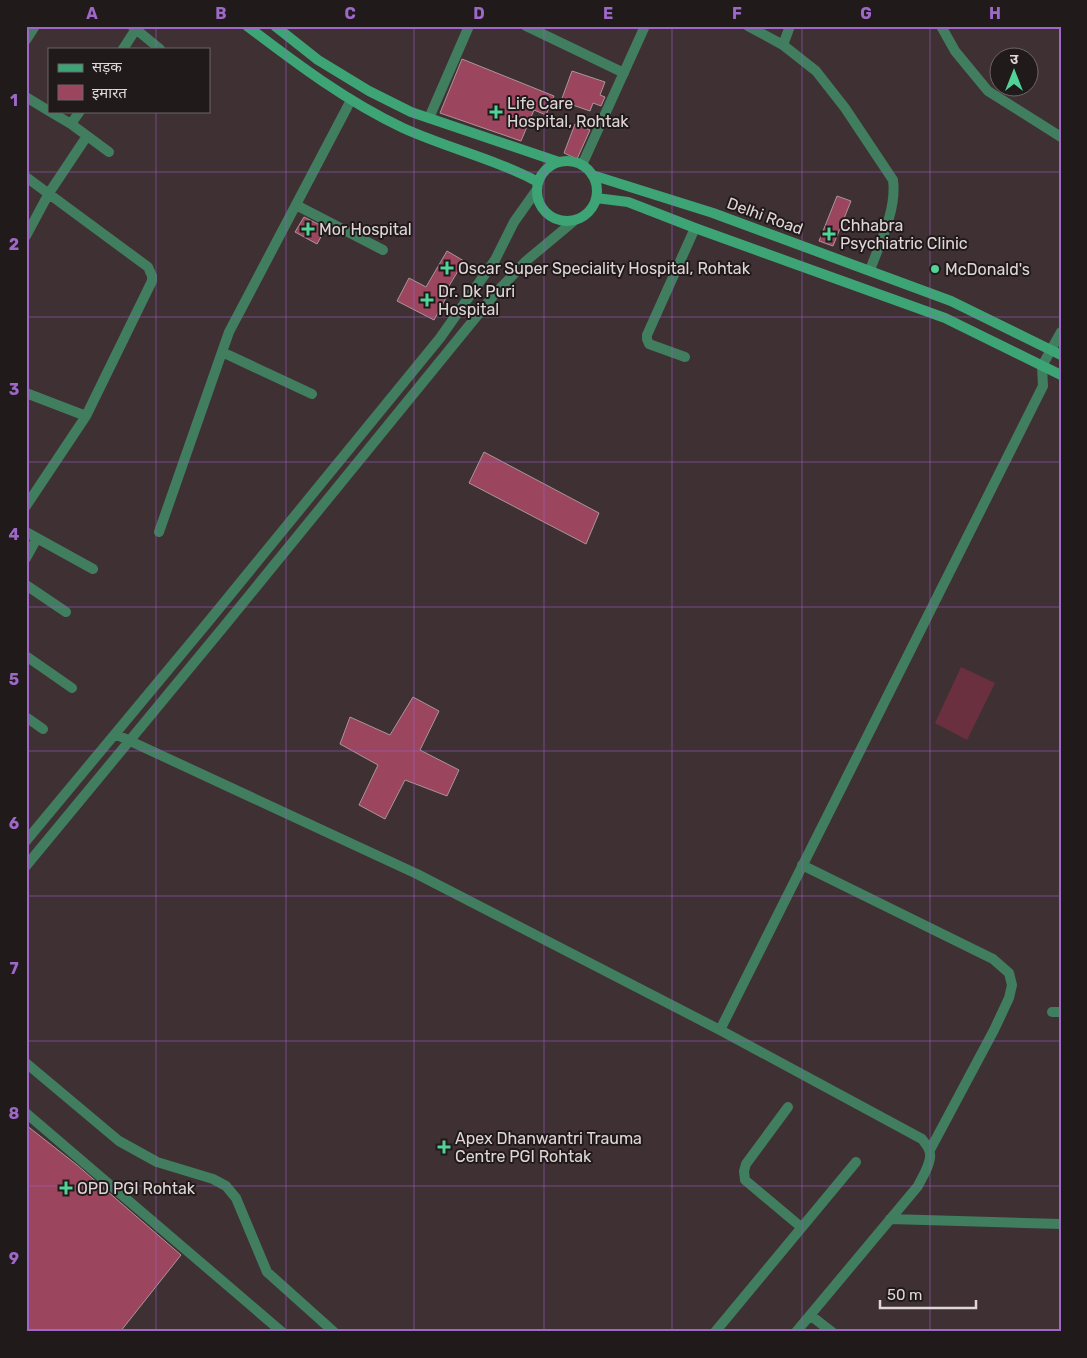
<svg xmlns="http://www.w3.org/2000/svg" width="1087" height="1358" font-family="Rubik,'Noto Sans Devanagari',sans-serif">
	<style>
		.green { fill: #6b3040 }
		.building { fill: #9b465e; stroke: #a9969a }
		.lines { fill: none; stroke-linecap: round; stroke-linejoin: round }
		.street { stroke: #417d5f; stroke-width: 10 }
		.secondary { stroke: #3da575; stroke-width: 10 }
		.grid { fill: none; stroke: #9e68c8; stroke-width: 1; stroke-opacity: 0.55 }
		.poi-dot { fill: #51d398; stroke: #211a1b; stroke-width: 2 }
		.labels { text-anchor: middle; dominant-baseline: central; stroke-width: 4; stroke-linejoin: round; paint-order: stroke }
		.poi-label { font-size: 16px; fill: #e0d6d8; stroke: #211a1b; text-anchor: start }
		.street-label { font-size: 16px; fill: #e0d6d8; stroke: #211a1b }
		.neatline { fill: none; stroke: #9e68c8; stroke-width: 2 }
		.grid-label { font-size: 16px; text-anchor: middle; font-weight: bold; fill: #9e68c8 }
	</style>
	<rect width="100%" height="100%" fill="#3f3033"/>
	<path class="green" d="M961,667L995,683L967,740L935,723Z"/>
	<path class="building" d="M462,59L554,96L546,115L534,110L521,141L440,113Z
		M572,71L605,82L600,95L605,97L601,106L593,103L590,111L561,101Z
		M575,124L590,130L577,159L564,153Z
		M837,196L851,201L833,246L819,241Z
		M304,217L326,228L317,244L295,232Z
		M447,251L464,261L443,296L446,298L434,320L397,301L409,278L426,287Z
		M484,452L599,513L586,544L469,483Z
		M413,697L439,711L420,750L459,770L447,796L405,780L385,819L359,805L378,765L340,744L350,717L390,735Z
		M26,1125L77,1165L181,1255L120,1332H26Z"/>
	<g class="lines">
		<path class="street" d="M132,26L160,49
			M526,26L624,73
			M748,26L783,45L816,71L845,108L893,180C897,209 880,243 870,270
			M941,26L955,51L988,91L1061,137
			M26,40L35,26
			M783,45L790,26
			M123,49L136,29
			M26,97L49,111
			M49,111L71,124L109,152
			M429,118L469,26
			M71,124L80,111
			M582,165L645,26
			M26,177L148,267L152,276V281L86,416L26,506
			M296,205L383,250
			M26,236L49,193L87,136
			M222,352L312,394
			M685,357L649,344L647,339V335L695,228
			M26,393L86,416
			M26,532L93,569
			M159,532L229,332L351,100
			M26,558L37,538
			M26,585L66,612
			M26,656L72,688
			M26,717L43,729
			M115,734L417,874L720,1030L922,1139C924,1142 928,1146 929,1150C934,1160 922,1177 918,1186L796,1332
			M26,841L208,622L440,338L495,260L514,222L536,191
			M802,865L993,959L1009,973L1012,985L1009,998L994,1030L930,1150
			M26,866L221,630L494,295L526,261L574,221
			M1052,1012H1061
			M720,1030L1043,386L1042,366L1061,332
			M26,1063L119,1141L157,1162L213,1179L226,1186L236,1198L267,1272L334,1332
			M788,1107L746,1164L744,1171L745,1180L801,1227
			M26,1113L282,1332
			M890,1219L1061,1224
			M810,1315L832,1332
			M715,1332L856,1162"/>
		<path class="secondary" d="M247,26C297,64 346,101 403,128C447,148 495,159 538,182
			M275,26L318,60L369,91L411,112L559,162
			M537 191a30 30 0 1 1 60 0a30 30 0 1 1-60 0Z
			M592,175L713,213L951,301L1061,355
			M596,198L628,202L695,228L945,318L1061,375"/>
	</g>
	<path class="grid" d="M156,26V49M286,26V1332M414,26V1332M544,26V1332M672,26V1332M802,26V1332M930,26V1332M156,111V1332M26,172H1061M26,317H1061M26,462H1061M26,607H1061M26,751H1061M26,896H1061M26,1041H1061M26,1186H1061"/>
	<g class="poi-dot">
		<path d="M493.5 104.5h5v5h5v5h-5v5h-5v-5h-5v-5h5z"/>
		<path d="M305.5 221.5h5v5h5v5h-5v5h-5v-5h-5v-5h5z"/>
		<path d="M826.5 226.5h5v5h5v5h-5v5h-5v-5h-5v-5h5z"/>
		<path d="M444.5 260.5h5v5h5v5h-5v5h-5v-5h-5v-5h5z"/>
		<circle cx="935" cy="269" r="5"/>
		<path d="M424.5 292.5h5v5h5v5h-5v5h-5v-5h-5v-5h5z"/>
		<path d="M441.5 1139.5h5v5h5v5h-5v5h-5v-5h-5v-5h5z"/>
		<path d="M63.5 1180.5h5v5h5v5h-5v5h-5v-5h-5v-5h5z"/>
	</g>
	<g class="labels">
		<g class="poi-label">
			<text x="507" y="103">Life Care<tspan x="507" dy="18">Hospital, Rohtak</tspan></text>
			<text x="840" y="225">Chhabra<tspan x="840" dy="18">Psychiatric Clinic</tspan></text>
			<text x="319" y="229">Mor Hospital</text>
			<text x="458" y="268">Oscar Super Speciality Hospital, Rohtak</text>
			<text x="945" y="269">McDonald's</text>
			<text x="438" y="291">Dr. Dk Puri<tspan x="438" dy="18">Hospital</tspan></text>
			<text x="455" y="1138">Apex Dhanwantri Trauma<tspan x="455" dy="18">Centre PGI Rohtak</tspan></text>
			<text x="77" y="1188">OPD PGI Rohtak</text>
		</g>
		<g class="street-label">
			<text transform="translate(765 216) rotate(20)">Delhi Road</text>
		</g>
	</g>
	<rect width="1087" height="1358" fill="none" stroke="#211a1b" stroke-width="55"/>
	<rect x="48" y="48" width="162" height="65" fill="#211a1b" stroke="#6d6567"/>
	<rect x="58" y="64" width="25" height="8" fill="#3da575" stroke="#6d6567"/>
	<text x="92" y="72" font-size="15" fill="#e0d6d8">सड़क</text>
	<rect x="58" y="85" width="25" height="15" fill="#9b465e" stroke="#6d6567"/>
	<text x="92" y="98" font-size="15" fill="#e0d6d8">इमारत</text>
	<g transform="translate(1014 72)"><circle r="24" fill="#211a1b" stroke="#6d6567"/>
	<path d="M0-4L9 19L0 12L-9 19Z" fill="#51d398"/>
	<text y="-8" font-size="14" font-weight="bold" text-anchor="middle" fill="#e0d6d8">उ</text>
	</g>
	<path d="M880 1300v8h96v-8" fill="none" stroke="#e0d6d8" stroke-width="2.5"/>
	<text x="887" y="1300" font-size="15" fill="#e0d6d8" stroke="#211a1b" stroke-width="4" paint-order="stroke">50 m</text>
	<rect x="28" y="28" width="1032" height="1302" class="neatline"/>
	<g class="grid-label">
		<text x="92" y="19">A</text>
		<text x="221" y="19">B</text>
		<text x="350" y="19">C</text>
		<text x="479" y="19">D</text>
		<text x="608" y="19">E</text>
		<text x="737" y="19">F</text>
		<text x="866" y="19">G</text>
		<text x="995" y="19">H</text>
		<text x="14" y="106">1</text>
		<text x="14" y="250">2</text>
		<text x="14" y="395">3</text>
		<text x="14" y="540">4</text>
		<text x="14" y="685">5</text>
		<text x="14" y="829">6</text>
		<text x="14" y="974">7</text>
		<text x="14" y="1119">8</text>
		<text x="14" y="1264">9</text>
	</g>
</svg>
